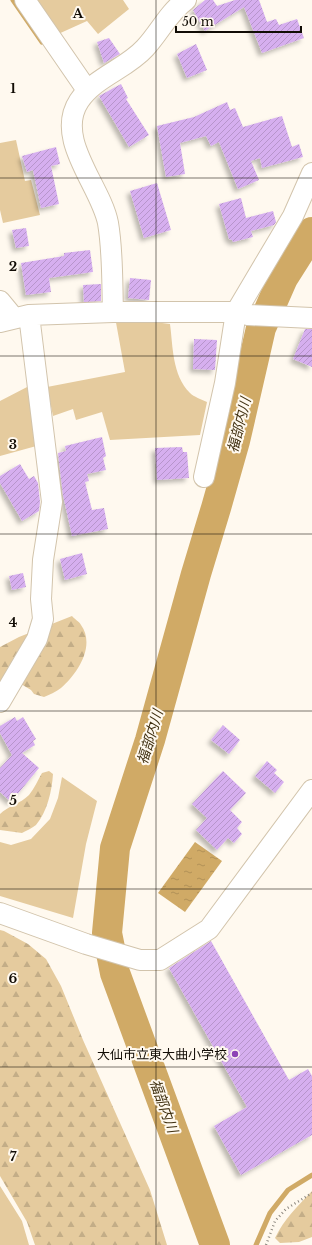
<svg xmlns="http://www.w3.org/2000/svg" width="312" height="1245" font-family="'Libre Baskerville','Noto Sans JP',serif">
	<style>
		.grass { fill: #e5cb9e }
		.forest { fill: url(#forest-firs) }
		.water { fill: url(#water-ripples) }
		.lines { fill: none; stroke-linecap: round; stroke-linejoin: round }
		.stream { stroke: #d0aa66; stroke-width: 5 }
		.river { stroke: #d0aa66; stroke-width: 30 }
		.building { fill: url(#building-hatch); filter: url(#shadow) }
		.street-casing { stroke: #d2c4ac; stroke-width: 22 }
		.path { stroke: #8c877e; stroke-width: 2.5; stroke-dasharray: 1 3; stroke-linecap: butt }
		.street { stroke: #fff; stroke-width: 20 }
		.grid { fill: none; stroke: #110c05; stroke-width: 1; stroke-opacity: 0.55 }
		.poi-dot { fill: #8d43b5; stroke: #fff9ef; stroke-width: 1.5 }
		.labels { text-anchor: middle; dominant-baseline: central; stroke-width: 4; stroke-linejoin: round; paint-order: stroke }
		.poi-label { font-size: 13px; fill: #110c05; stroke: #fff9ef; text-anchor: end }
		.water-label { font-size: 14px; font-style: italic; fill: #403011; stroke: #fff9ef }
		.grid-label { font-size: 13px; text-anchor: middle; font-weight: bold; fill: #110c05; stroke: #fff9ef; stroke-width: 4; stroke-linejoin: round; paint-order: stroke }
	</style>
	<defs>
		<pattern id="forest-firs" width="22" height="20" patternUnits="userSpaceOnUse"><rect width="22" height="20" fill="#e5cb9e"/><path d="M5 1l3.5 6h-7zM16 11l3.5 6h-7z" fill="#c3ad87"/></pattern>
		<pattern id="water-ripples" width="26" height="14" patternUnits="userSpaceOnUse"><rect width="26" height="14" fill="#d0aa66"/><path d="M2 4q2-2 4 0t4 0M15 11q2-2 4 0t4 0" fill="none" stroke="#b29157"/></pattern>
		<pattern id="building-hatch" width="6" height="6" patternUnits="userSpaceOnUse"><rect width="6" height="6" fill="#d6afef"/><path d="M-1 1l2-2M0 6l6-6M5 7l2-2" fill="none" stroke="#b795cb"/></pattern>
		<filter id="shadow"><feDropShadow dx="-3.5" dy="3.5" stdDeviation="2" flood-color="#0004"/></filter>
	</defs>
	<rect width="100%" height="100%" fill="#fff9ef"/>
	<path class="grass" d="M33,0H123L129,9L98,34L87,21L56,35Z
		M16,140L25,181L31,180L40,215L3,223L0,210V143Z
		M115,317L170,324C173,346 172,375 190,393C194,397 201,399 207,402L200,435L110,440L102,412L76,420L73,409L53,416L47,387L125,372Z
		M29,386L40,445L0,456V401Z
		M62,777L97,801L86,844L73,918L0,896V842L11,845L31,839L50,819L58,798Z
		M0,1186L22,1221L29,1245H0Z"/>
	<path class="forest" d="M72,616C74,619 79,621 81,625C96,646 77,674 61,688C56,692 49,695 44,697L34,694L31,690L21,684L0,691V647L19,637Z
		M49,771L53,774C52,791 47,812 36,825C32,828 26,831 22,833L0,830V814C8,806 20,804 29,795C34,789 38,780 42,773Z
		M0,930L4,931L28,944L46,959L61,986L83,1040L150,1190L167,1245H35L27,1222L0,1176Z
		M312,1191V1237L299,1242L280,1243L275,1238C284,1219 298,1206 312,1191Z"/>
	<path class="water" d="M195,842L222,861L185,912L158,893Z"/>
	<g class="lines">
		<path class="stream" d="M13,0L42,42
			M256,1245L270,1213L288,1190L312,1175"/>
		<path class="river" d="M215,1245L115,973L107,933L115,848L150,740L196,574L216,508L235,441L261,328L283,278L312,232"/>
	</g>
	<path class="building" d="M205,0H213L217,6L235,0H259L267,22L276,19L279,25L297,19L304,38L262,53L244,7L205,31L193,10Z
		M109,38L120,54L104,63L97,42Z
		M196,44L207,70L187,78L177,54Z
		M121,84L128,98L126,99L149,135L129,147L99,96Z
		M227,102L230,110L235,108L243,127L282,116L292,147L299,144L303,157L262,168L260,158L251,161L259,180L238,189L219,142L211,146L206,136L180,143L185,174L166,177L157,126L194,117Z
		M56,147L60,164L51,166L59,204L41,208L33,170L27,172L22,156Z
		M157,183L171,230L144,238L130,191Z
		M241,198L246,218L273,211L276,222L274,225L251,231L253,237L233,242L232,240L229,239L219,204Z
		M26,228L29,246L16,248L12,230Z
		M90,250L93,272L49,278L51,292L26,295L21,263L64,256V253Z
		M130,278L151,280L149,300L128,298Z
		M101,284V301L84,302L83,285Z
		M305,329H312V367L293,359Z
		M194,339L217,340L215,370L193,369Z
		M102,437L106,456L103,458L106,470L87,474L89,481L85,482L92,510L104,508L108,529L72,536L63,495L58,453L66,451L65,446Z
		M182,447L183,452H187L189,478L157,480L155,448Z
		M20,464L29,479L34,476L38,483L40,502L39,511L22,521L0,483V476Z
		M82,553L87,574L65,580L60,559Z
		M23,573L26,587L12,590L9,576Z
		M15,717L17,721L23,717L36,739L33,741L35,745L22,753L39,768L11,802L0,792V768L12,755L0,733V726Z
		M223,725L240,740L229,754L211,740Z
		M267,761L277,770L274,773L284,782L275,793L255,776Z
		M223,771L246,793L230,810L242,822L237,828L242,834L234,843L228,838L217,850L196,830L207,818L192,804Z
		M211,941L289,1080L308,1069L312,1076V1135L241,1175L214,1126L247,1107L169,968Z"/>
	<g class="lines">
		<g class="street-casing">
			<path id="street" d="M25,0L87,90
				M0,301L14,318
				M113,312C112,282 113,252 108,223C101,186 54,139 79,101C95,77 126,69 145,48C160,32 168,13 186,0
				M0,322L29,315L113,312H236L248,315L312,318
				M204,477L225,383L236,312L293,216L312,173
				M0,702L37,639L43,619L41,599L43,560L52,502L29,315
				M0,913L86,944L140,960H160L209,929L312,790"/>
		</g>
		<path class="path" d="M266,1245L275,1221L286,1209L312,1193"/>
		<use href="#street" class="street"/>
	</g>
	<path class="grid" d="M156,0V1245M0,178H312M0,356H312M0,534H312M0,711H312M0,889H312M0,1067H312"/>
	<circle class="poi-dot" cx="235" cy="1054" r="4"/>
	<g class="labels">
		<g class="poi-label">
			<text x="227" y="1054">大仙市立東大曲小学校</text>
		</g>
		<g class="water-label">
			<text transform="translate(239 425) rotate(-76)">福部内川</text>
			<text transform="translate(150 737) rotate(-73)">福部内川</text>
			<text transform="translate(164 1106) rotate(70)">福部内川</text>
		</g>
	</g>
	<g class="grid-label">
		<text x="78" y="18">A</text>
		<text x="13" y="93">1</text>
		<text x="13" y="271">2</text>
		<text x="13" y="449">3</text>
		<text x="13" y="627">4</text>
		<text x="13" y="805">5</text>
		<text x="13" y="983">6</text>
		<text x="13" y="1161">7</text>
	</g>
	<path d="M176 26v6h125v-6" fill="none" stroke="#110c05" stroke-width="2"/>
	<text x="182" y="26" font-size="12" fill="#110c05" stroke="#fff9ef" stroke-width="3" paint-order="stroke">50 m</text>
</svg>
